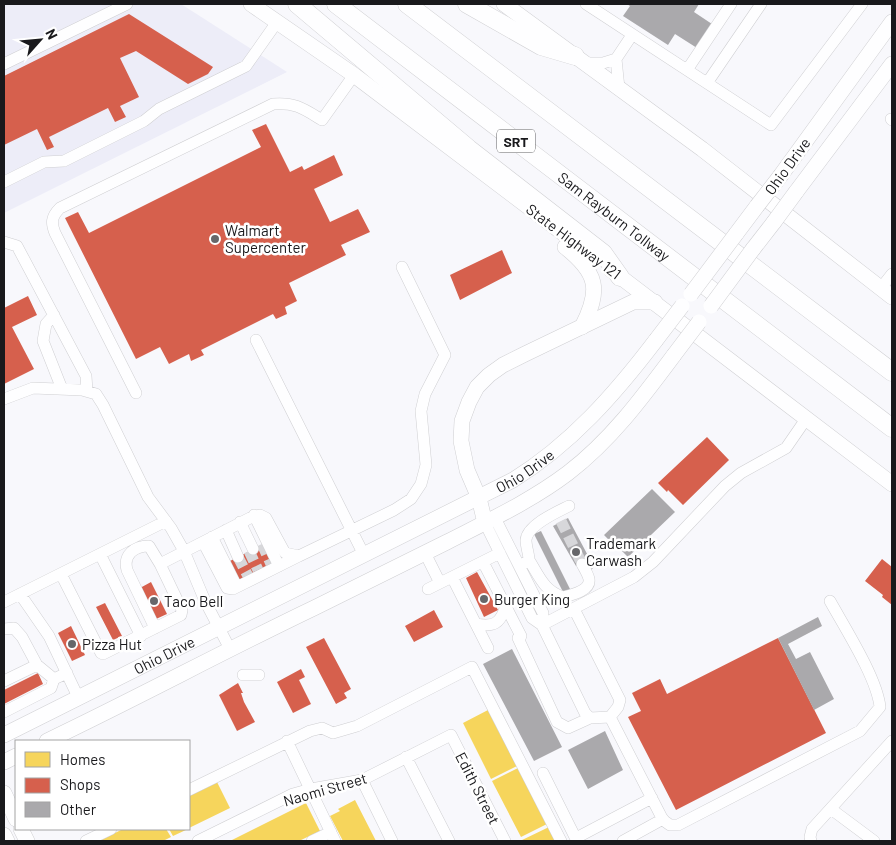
<svg xmlns="http://www.w3.org/2000/svg" width="896" height="845" font-family="Barlow,sans-serif">
	<style>
		.built { fill: #ededf8 }
		.homes { fill: #f6d55c }
		.shops { fill: #d6604d }
		.building { fill: #aaa9ac }
		.lines { fill: none; stroke-linecap: round; stroke-linejoin: round }
		.minor-tunnel { stroke: #d7d7da; stroke-width: 11; stroke-dasharray: 11 5.5; stroke-linecap: butt }
		.minor-casing { stroke: #cfcfd2; stroke-width: 12 }
		.major-casing { stroke: #cfcfd2; stroke-width: 16 }
		.highway-casing { stroke: #cfcfd2; stroke-width: 19 }
		.minor { stroke: #fefeff; stroke-width: 11 }
		.major { stroke: #fefeff; stroke-width: 15 }
		.highway { stroke: #fefeff; stroke-width: 18 }
		.major-bridge-casing { stroke: #cfcfd2; stroke-width: 16; stroke-linecap: butt }
		.major-bridge { stroke: #fefeff; stroke-width: 15 }
		.poi-dot { fill: #67676a; stroke: #fff; stroke-width: 2 }
		.labels { text-anchor: middle; dominant-baseline: central; stroke-width: 5; stroke-linejoin: round; paint-order: stroke }
		.shield { fill: #fff; stroke: #5e5e60; stroke-width: 1 }
		.shield-label { font-size: 14px; font-weight: bold; fill: #19191c }
		.street-label { font-size: 15px; fill: #19191c; stroke: #fff }
		.poi-label { font-size: 15px; fill: #19191c; stroke: #fff; text-anchor: start }
	</style>
	<rect width="100%" height="100%" fill="#f8f8fc"/>
	<path class="built" d="M4,4H181L287,72L4,213Z"/>
	<path class="homes" d="M488,710L517,766L491,779L463,723Z
		M518,768L547,824L521,837L492,781Z
		M217,782L230,808L189,828V796Z
		M355,800L376,841H343L330,816L340,811L338,809Z
		M306,803L320,831L299,841H230Z
		M549,827L556,841H520Z
		M123,829H166L171,837L163,841H102L101,840Z
		M169,829H188L173,836Z"/>
	<path class="shops" d="M129,14L213,67L208,74L188,84L136,51L120,58L139,97L120,106L126,117L115,122L108,108L49,137L54,147L47,150L37,129L4,145V76Z
		M266,124L290,172L302,166L304,170L334,155L343,175L314,189L330,222L358,209L370,232L341,245L346,255L289,283L297,301L285,307L287,314L276,319L273,314L201,350L204,355L191,361L189,354L169,364L160,347L136,359L65,218L78,212L89,233L261,147L252,130Z
		M502,250L512,273L460,300L450,275Z
		M28,296L37,315L12,327L34,369L4,384V308Z
		M707,437L729,460L683,505L668,490L667,492L658,483Z
		M264,544L274,563L237,581L228,562Z
		M882,559L892,567V605L882,597L883,595L865,581Z
		M477,572L498,610L484,617L466,578Z
		M151,582L167,614L156,619L140,588Z
		M105,603L122,636L113,640L96,607Z
		M434,610L443,627L414,642L405,626Z
		M71,626L85,655L72,661L58,633Z
		M324,638L351,689L344,693L347,698L336,704L306,647Z
		M778,638L826,733L676,810L628,717L641,711L632,693L660,679L667,694Z
		M301,669L305,677L299,680L311,704L293,713L277,682Z
		M38,673L43,684L4,704V690Z
		M238,683L243,693H241L244,702L255,722L237,731L219,695Z"/>
	<path class="building" d="M627,4H699L694,12L712,24L697,48L675,34L668,45L623,16L630,6Z
		M652,489L675,512L628,557L614,543L613,544L604,535Z
		M568,518L594,567L589,572L584,562L576,566L553,526Z
		M541,531L571,591L564,594L534,534Z
		M818,617L822,626L788,644L796,659L810,652L834,699L814,710L778,638Z
		M512,649L562,747L534,761L483,664Z
		M605,731L623,770L588,789L568,750Z"/>
	<g class="lines">
		<path class="minor-tunnel" d="M561,521L582,564
			M262,544L271,564
			M249,551L258,570
			M238,557L248,576"/>
		<g class="minor-casing">
			<path id="minor" d="M586,4L771,125L862,4
				M585,63H603L616,59
				M4,64L127,4
				M687,70L731,4
				M707,83L761,4
				M619,88L616,59L632,35
				M891,119L892,120
				M4,182L44,162L64,161L144,121L159,109L246,66L277,22
				M4,242L17,246L86,376L87,391
				M881,288L892,274
				M54,315L46,324L43,341L62,389
				M256,340L364,555
				M136,393L55,233C51,223 51,217 60,208L273,104C295,102 304,109 322,120L354,75
				M4,399L33,388L82,390L96,394L103,405L148,497L171,528L184,551L205,601L230,649
				M254,515L279,566
				M495,518L543,613L542,625
				M240,522L253,549
				M485,523L532,618L542,625L585,713L590,718L610,717L618,707L620,700L574,609
				M226,530L238,557
				M212,537L237,587L299,556
				M203,542L227,588L233,589L237,587
				M425,553L440,583
				M100,554L141,636
				M529,560C539,576 544,591 563,597C571,595 591,591 589,579C588,574 584,568 582,564
				M483,562L521,636
				M523,564L529,560C529,554 526,547 526,540C527,525 557,512 569,506
				M61,574L101,653L103,654L181,615L182,610L160,564L250,518L260,515L266,518L285,553L299,556L394,510L411,499L421,484L426,465L421,411L425,394L445,355L402,267
				M452,577L488,648
				M428,589L500,553
				M20,594L49,636L78,697
				M4,602L166,521
				M476,624C494,627 500,624 506,606
				M542,625L634,577L653,562L725,486L741,473L786,448L806,419
				M155,628L127,570C123,555 134,546 149,546L160,564
				M4,629L14,628L22,637L37,665
				M518,638L557,722L568,728L590,718
				M243,675H259
				M4,681L37,665L54,679
				M4,712L51,688L54,679L67,673
				M610,717L663,820L670,825H678L860,731L880,707C877,678 845,628 830,601
				M287,741L335,841
				M406,757L449,841
				M543,773L577,841
				M362,780L392,841
				M189,790L310,731L322,728L333,733L357,726L472,667L561,841
				M831,809L874,841
				M576,838L652,798
				M86,841L111,829
				M198,841L293,794L311,789L362,780L451,735L505,841
				M312,841L331,832
				M623,841L663,819
				M811,841L810,837L812,829L892,741"/>
		</g>
		<g class="major-casing">
			<g id="major">
				<path d="M251,4L354,75L584,249"/>
				<path d="M504,4L702,149L892,297"/>
				<path d="M781,175L892,22"/>
				<path d="M796,192L892,64"/>
				<path d="M736,234L757,206"/>
				<path d="M565,247C598,273 601,290 582,327"/>
				<path d="M753,249L774,222"/>
				<path d="M610,269L892,484"/>
				<path d="M485,523L479,498L467,470L461,441L462,421L469,402L477,387L489,375L503,365L525,354L633,302H655"/>
				<path id="s1" d="M4,735L513,480C571,444 615,394 656,340"/>
				<path d="M47,741C137,698 224,651 314,608C359,586 402,564 447,542C488,521 531,501 568,473C611,440 642,398 674,355"/>
				<path d="M4,762L16,756"/>
				<path d="M4,793L16,819"/>
				<path d="M21,829L27,841"/>
				<path d="M4,835L7,841"/>
			</g>
		</g>
		<g class="highway-casing">
			<g id="highway">
				<path d="M297,4L469,149L603,253L620,277"/>
				<path id="s2" d="M336,4L892,428"/>
				<path d="M407,4L892,372"/>
				<path d="M467,4L541,46L575,56"/>
			</g>
		</g>
		<use href="#minor" class="minor"/>
		<use href="#major" class="major"/>
		<use href="#highway" class="highway"/>
		<g class="major-bridge-casing">
			<path id="major-bridge" d="M757,206L781,175
				M774,222L796,192
				M691,294L736,234
				M711,306L753,249
				M656,340L682,306
				M674,355L699,322"/>
		</g>
		<use href="#major-bridge" class="major-bridge"/>
	</g>
	<g class="poi-dot">
		<circle cx="215" cy="239" r="5"/>
		<circle cx="576" cy="552" r="5"/>
		<circle cx="484" cy="599" r="5"/>
		<circle cx="154" cy="601" r="5"/>
		<circle cx="72" cy="644" r="5"/>
	</g>
	<g class="labels">
		<rect class="shield" x="497" y="129.5" width="38" height="23" rx="4"/>
		<g class="shield-label">
			<text x="516" y="141">SRT</text>
		</g>
		<g class="street-label">
			<text transform="translate(787 166) rotate(-54)">Ohio Drive</text>
			<text stroke="none"><textPath href="#s2" startOffset="350">Sam Rayburn Tollway</textPath></text>
			<text transform="translate(574 241) rotate(37)">State Highway 121</text>
			<text stroke="none"><textPath href="#s1" startOffset="584">Ohio Drive</textPath></text>
			<text stroke="none"><textPath href="#s1" startOffset="179">Ohio Drive</textPath></text>
			<text transform="translate(478 788) rotate(63)">Edith Street</text>
			<text transform="translate(325 789) rotate(-16)">Naomi Street</text>
		</g>
		<g class="poi-label">
			<text x="225" y="230">Walmart<tspan x="225" dy="17">Supercenter</tspan></text>
			<text x="586" y="543">Trademark<tspan x="586" dy="17">Carwash</tspan></text>
			<text x="494" y="599">Burger King</text>
			<text x="164" y="601">Taco Bell</text>
			<text x="82" y="644">Pizza Hut</text>
		</g>
	</g>
	<rect width="896" height="845" fill="none" stroke="#19191c" stroke-width="10"/>
	<rect x="15" y="740" width="175" height="90" fill="#ffffff" stroke="#a3a3a4"/>
	<rect x="25" y="752" width="25" height="15" fill="#f6d55c" stroke="#a3a3a4"/>
	<text x="60" y="765" font-size="15" fill="#19191c">Homes</text>
	<rect x="25" y="778" width="25" height="15" fill="#d6604d" stroke="#a3a3a4"/>
	<text x="60" y="790" font-size="15" fill="#19191c">Shops</text>
	<rect x="25" y="802" width="25" height="15" fill="#aaa9ac" stroke="#a3a3a4"/>
	<text x="60" y="815" font-size="15" fill="#19191c">Other</text>
	<g transform="translate(40 40) rotate(63)" stroke="#ffffff" stroke-width="4" paint-order="stroke">
	<path d="M0-4L9 19L0 12L-9 19Z" fill="#19191c"/>
	<text y="-8" font-size="14" font-weight="bold" text-anchor="middle" fill="#19191c">N</text>
	</g>
</svg>
